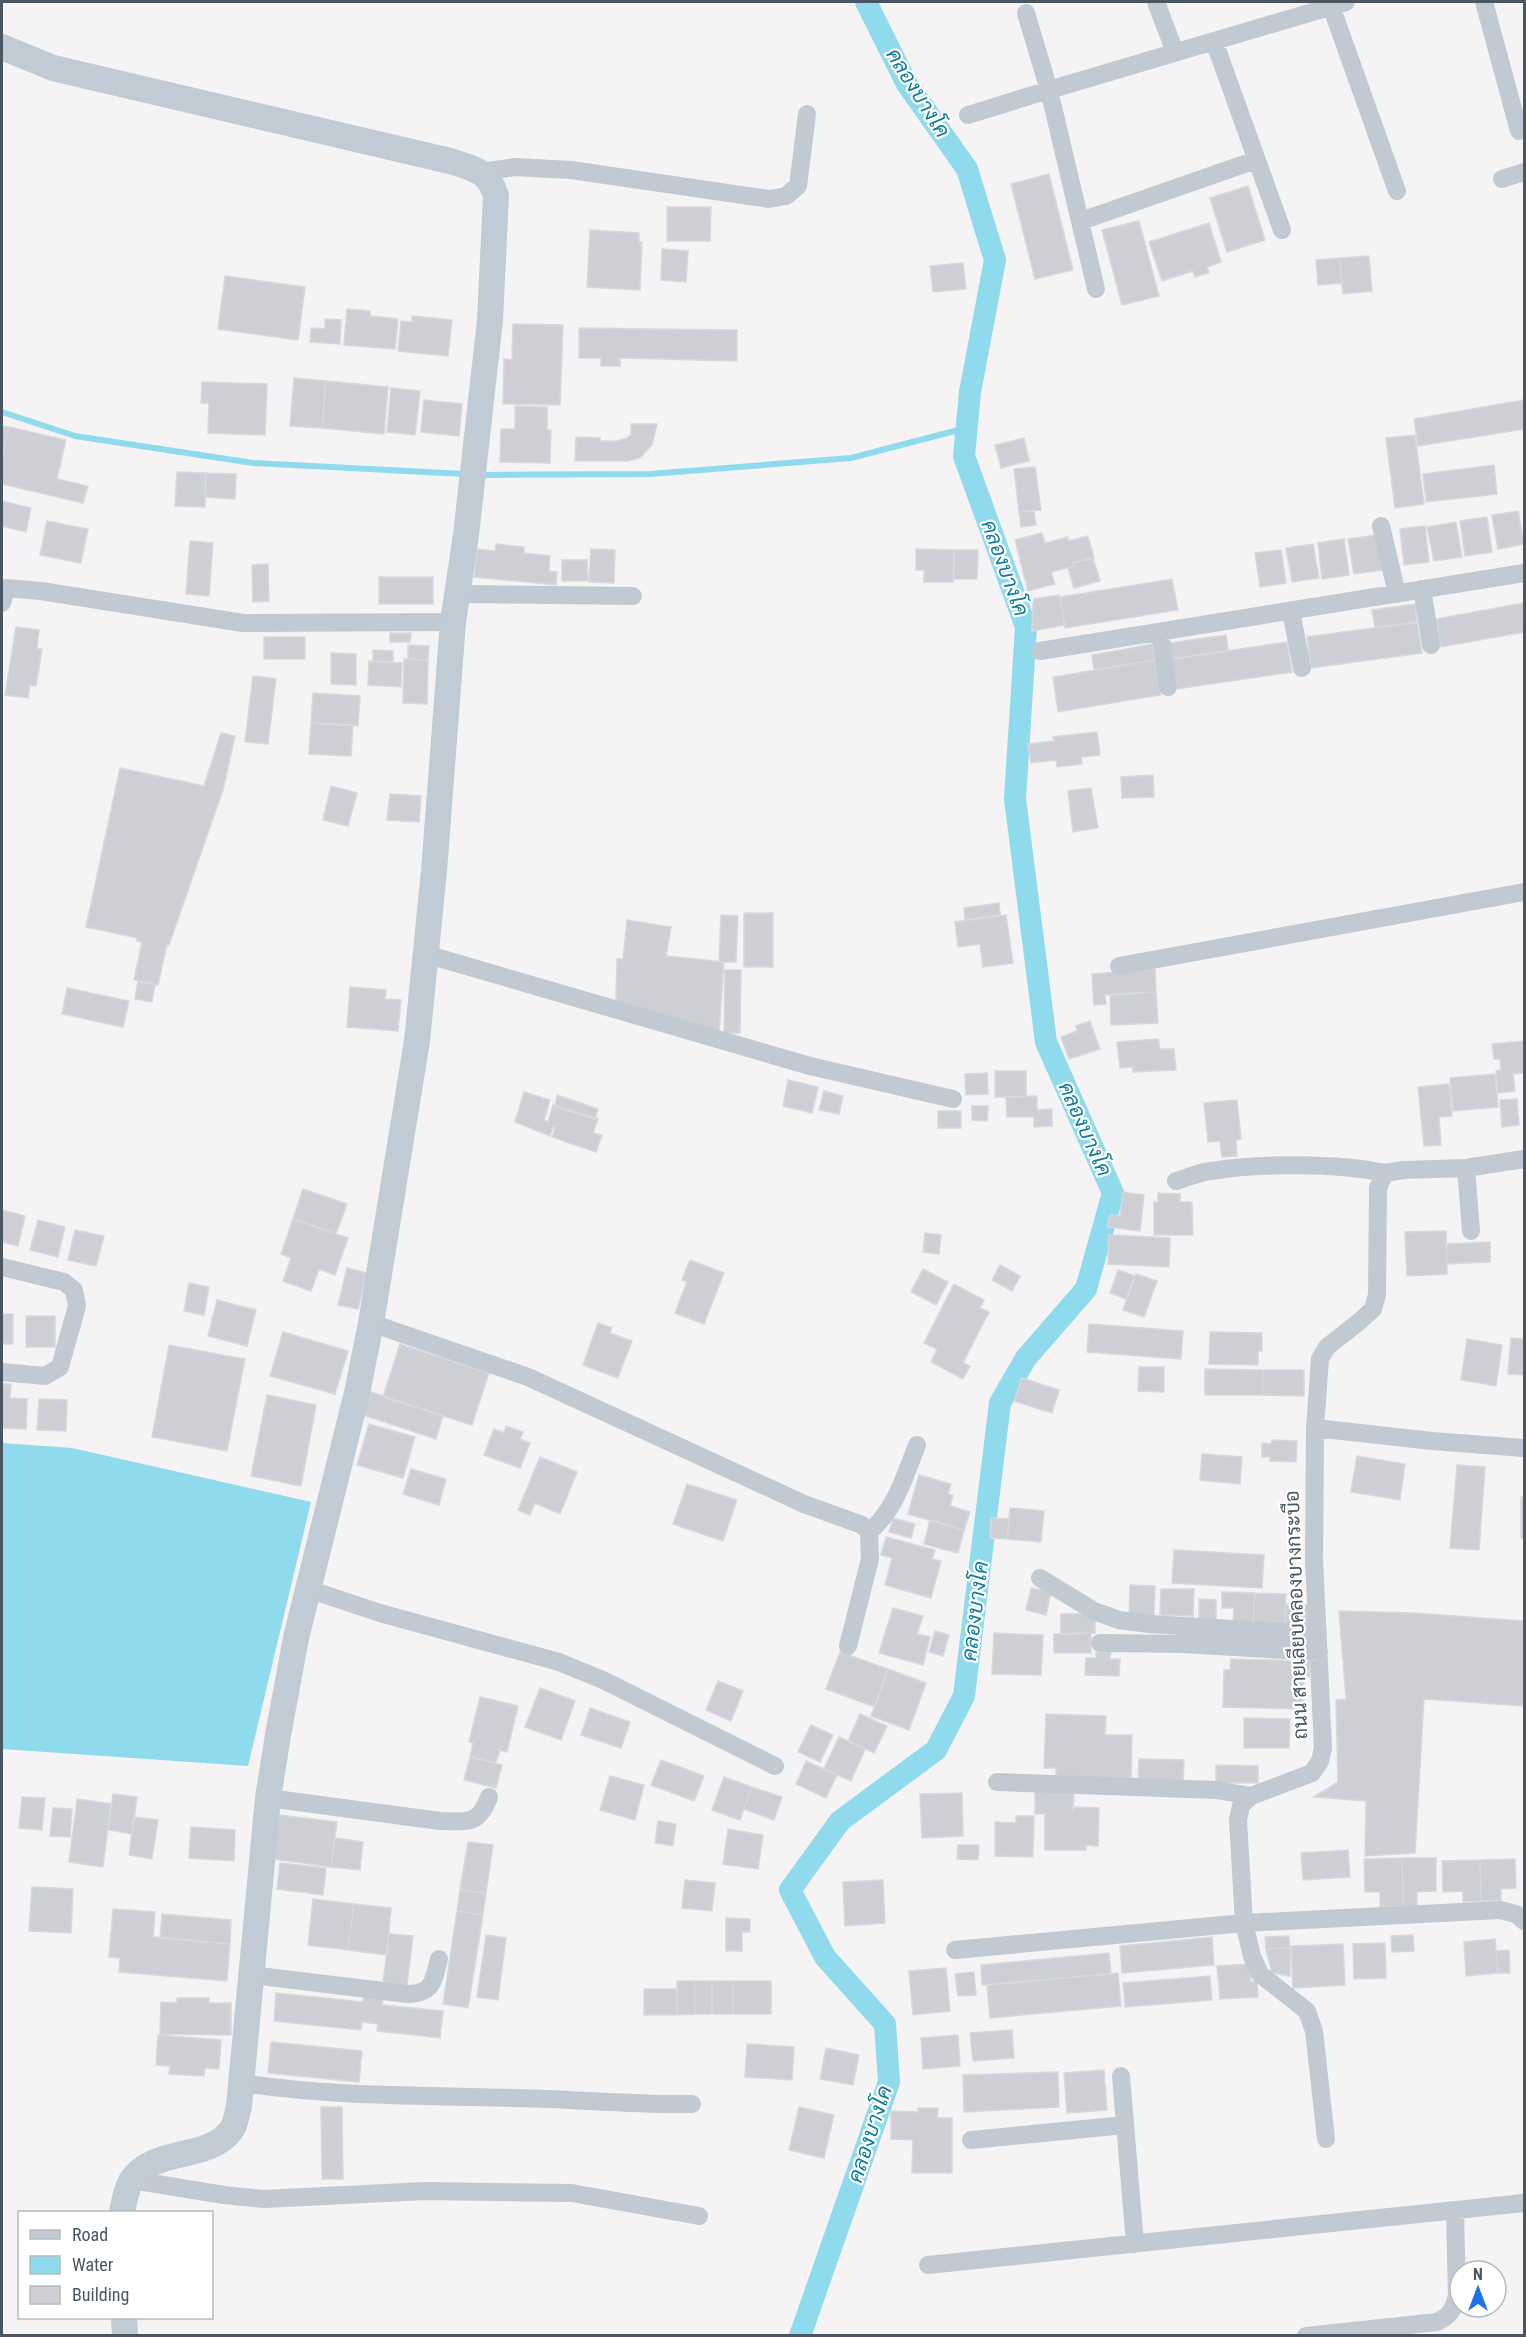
<svg xmlns="http://www.w3.org/2000/svg" width="1526" height="2337" font-family="'Roboto Condensed',Sarabun,sans-serif">
	<style>
		.water { fill: #90daee }
		.lines { fill: none; stroke-linecap: round; stroke-linejoin: round }
		.stream { stroke: #90daee; stroke-width: 6 }
		.canal { stroke: #90daee; stroke-width: 22 }
		.building { fill: #cdcfd5; stroke: #d7d9de; stroke-width: 1.5 }
		.street { stroke: #c1cad2; stroke-width: 18 }
		.secondary { stroke: #c1cbd6; stroke-width: 26 }
		.labels { text-anchor: middle; dominant-baseline: central; stroke-width: 4.5; stroke-linejoin: round; paint-order: stroke }
		.street-label { font-size: 20px; fill: #4a5661; stroke: #fff }
		.water-label { font-size: 21px; font-style: italic; fill: #0c7c9b; stroke: #fff }
	</style>
	<rect width="100%" height="100%" fill="#f5f3f3"/>
	<path class="water" d="M2,1443L72,1448L311,1502L248,1766L2,1749Z"/>
	<g class="lines">
		<path class="stream" d="M2,412L75,436L253,463L465,474
			M479,475L650,474L851,458L966,428"/>
		<path class="canal" d="M800,2336L889,2082L885,2024L825,1957L790,1890L840,1821L936,1750L964,1696L1000,1403L1026,1358L1086,1289L1113,1193L1046,1042L1015,799L1026,627L964,456L970,392L995,260L967,169L907,84L866,2"/>
	</g>
	<path class="building" d="M1049,174L1073,270L1035,279L1011,184Z
		M1248,186L1265,240L1227,252L1210,198Z
		M667,207H711L710,241H667Z
		M1139,221L1159,296L1122,305L1102,230Z
		M1209,223L1221,262L1207,267L1209,273L1195,277L1193,271L1162,281L1149,242Z
		M590,230L639,233V242H642L640,290L587,287Z
		M662,249L688,251L686,282L661,280Z
		M1369,256L1372,291L1343,294L1340,258Z
		M1340,258L1342,283L1318,285L1316,260Z
		M963,263L966,289L933,292L930,266Z
		M225,276L305,287L298,340L218,329Z
		M347,309L370,311V316L398,319L395,349L344,345Z
		M412,316L452,320L448,356L398,351L401,321L412,322Z
		M325,319L341,320L340,344L310,342L311,328L325,329Z
		M513,324L563,325L560,405L503,404L504,359L512,360Z
		M579,328L737,330V361L620,358V366H601V358H579Z
		M294,378L326,381L322,428L290,426Z
		M326,381L388,387L384,434L322,428Z
		M202,382L267,384L265,435L208,433L209,403H201Z
		M391,388L420,391L415,435L387,432Z
		M424,400L462,404L459,436L421,432Z
		M1524,400V429L1418,446L1414,419Z
		M515,406L547,407V430H551L550,463L500,462L501,429H515Z
		M631,424H657L652,445L640,458L628,461H575L576,437L600,438V441H617L627,438L631,434Z
		M2,426L9,427L2,457Z
		M9,427L66,440L57,479L88,486L83,503L2,484V457Z
		M1415,435L1424,504L1395,508L1386,438Z
		M1024,438L1029,461L1001,468L995,445Z
		M1494,465L1497,494L1426,502L1423,474Z
		M1035,467L1041,510L1019,512L1014,469Z
		M177,472L206,473L205,507L175,506Z
		M206,473L236,474L235,499L205,497Z
		M2,501L31,508L26,532L2,526Z
		M1034,511L1036,525L1021,527L1019,512Z
		M1518,511L1524,544L1498,549L1492,515Z
		M1487,517L1492,552L1465,556L1460,521Z
		M47,521L88,529L81,563L40,555Z
		M1456,522L1462,557L1434,561L1427,527Z
		M1425,526L1429,562L1404,565L1400,529Z
		M1042,533L1045,543L1068,537V541L1088,536L1094,558L1073,563L1074,566L1051,572L1055,584L1028,591L1015,540Z
		M1377,535L1383,570L1354,574L1348,539Z
		M1344,539L1349,575L1322,579L1318,543Z
		M190,541L213,543L209,596L186,594Z
		M496,544L524,547V553L550,556L549,571L557,572L556,585L474,577L477,549L495,551Z
		M1313,544L1319,578L1292,582L1286,548Z
		M591,549L615,550L614,583L589,582Z
		M916,549L954,550L953,582H924V570H916Z
		M954,550H978L977,579H954Z
		M1281,550L1286,583L1260,587L1255,553Z
		M1093,558L1100,581L1074,588L1068,568L1074,566L1073,563Z
		M562,560H587L588,581H562Z
		M268,564L269,601L253,602L252,565Z
		M379,577H433V604H379Z
		M1172,579L1178,610L1065,628L1060,597Z
		M1059,595L1065,625L1032,631L1033,599Z
		M1524,603V632L1441,647L1436,619Z
		M1415,604L1417,622L1375,628L1372,610Z
		M1417,622L1422,653L1311,668L1307,637Z
		M16,627L39,630L37,649H42L36,686L30,685L28,698L5,695Z
		M390,633H411L410,642H390Z
		M1226,635L1228,651L1172,659L1170,643Z
		M264,637H305V659H264Z
		M1287,642L1292,672L1177,689L1172,659Z
		M1152,644L1155,660L1094,670L1092,655Z
		M408,645L429,646L428,660L408,659Z
		M373,650L393,651V662L373,661Z
		M331,653L356,654V685L331,684Z
		M404,659L428,660L427,704L403,703Z
		M1155,660L1161,695L1058,712L1053,677Z
		M369,661L402,663L401,687L368,685Z
		M253,676L276,679L268,744L245,742Z
		M313,693L360,696L358,726L311,723Z
		M311,723L353,725L351,756L309,754Z
		M1097,732L1100,755L1081,757L1082,764L1057,767L1056,760L1031,763L1028,744L1054,741L1053,737Z
		M221,733L235,736L223,790L169,945L167,944L158,985L134,980L142,942L137,941V938L86,927L120,768L204,786Z
		M1153,775L1154,797L1122,798L1121,777Z
		M331,786L357,793L348,826L323,820Z
		M1091,788L1098,828L1073,832L1068,791Z
		M390,794L421,796L419,822L387,820Z
		M999,903L1000,915L965,920L964,908Z
		M744,913H773V967H744Z
		M721,915L738,916L736,962H719Z
		M1006,915L1013,963L983,967L980,944L958,947L955,922Z
		M627,920L671,927L666,956L724,962L719,1033L616,1001L617,959H623Z
		M1155,969L1156,992L1105,995L1106,1004L1094,1005L1092,974Z
		M725,970H741L740,1033H724Z
		M138,981L155,985L152,1002L135,999Z
		M350,987L386,990L385,999L401,1000L398,1031L347,1027Z
		M67,988L129,1001L123,1027L62,1014Z
		M1156,992L1158,1023L1111,1025L1110,995Z
		M1090,1021L1100,1049L1069,1059L1061,1037L1077,1031L1076,1026Z
		M1158,1039L1160,1049H1174L1176,1070L1133,1072V1067L1120,1068L1117,1042Z
		M1524,1041V1073L1513,1074L1515,1091L1498,1093L1496,1071L1501,1070L1500,1059H1494L1492,1044Z
		M995,1071H1026V1097H995Z
		M987,1073L988,1094L966,1095L965,1074Z
		M1495,1074L1498,1107L1453,1111L1450,1078Z
		M788,1080L818,1087L812,1113L783,1106Z
		M1449,1084L1452,1116L1439,1117L1441,1145L1424,1146L1418,1087Z
		M824,1091L843,1096L839,1114L819,1110Z
		M524,1092L550,1100L544,1120L548,1122L553,1105L598,1119L593,1133L602,1135L596,1152L552,1137L555,1128L553,1127L550,1136L515,1122Z
		M557,1095L598,1109L595,1119L555,1107Z
		M1037,1096V1110L1052,1109V1126L1034,1127V1117H1007L1006,1097Z
		M1517,1099L1519,1125L1502,1127L1500,1100Z
		M1237,1100L1241,1139L1236,1140L1237,1156L1222,1157L1220,1141L1208,1142L1204,1103Z
		M972,1106H988L987,1121L972,1120Z
		M938,1111H961V1128H938Z
		M303,1189L347,1204L336,1234L293,1219Z
		M1123,1192L1144,1195L1140,1231L1108,1227L1110,1215L1120,1216Z
		M1158,1193L1180,1194V1202H1192L1193,1235H1154V1202H1158Z
		M2,1210L25,1216L18,1246L2,1242Z
		M293,1219L348,1238L335,1275L319,1269L311,1291L283,1281L291,1258L281,1254Z
		M38,1220L65,1227L58,1257L30,1250Z
		M75,1230L104,1236L96,1266L68,1260Z
		M1446,1231L1447,1274L1407,1276L1405,1232Z
		M925,1233L941,1235L939,1254L923,1252Z
		M1109,1235L1170,1238L1169,1267L1108,1264Z
		M1490,1242V1262L1447,1264L1446,1244Z
		M690,1260L724,1273L704,1324L675,1313L687,1282L682,1280Z
		M1000,1265L1020,1276L1012,1291L992,1280Z
		M347,1268L367,1273L358,1309L338,1305Z
		M923,1269L948,1282L936,1305L911,1292Z
		M1118,1270L1135,1276L1126,1299L1110,1293Z
		M1136,1274L1157,1281L1144,1317L1123,1310Z
		M189,1283L209,1287L204,1315L184,1311Z
		M954,1284L984,1300L980,1308L989,1312L963,1363L970,1366L963,1379L931,1362L937,1349L924,1343Z
		M217,1300L256,1310L247,1346L208,1336Z
		M2,1314H13V1344H2Z
		M26,1316H55V1347H26Z
		M598,1323L612,1328L610,1333L632,1341L618,1378L583,1365Z
		M1089,1324L1183,1331L1181,1359L1087,1352Z
		M283,1332L348,1351L335,1394L270,1376Z
		M1210,1332L1262,1333V1351H1258V1365L1209,1364Z
		M1511,1338L1524,1339V1375L1508,1374Z
		M1467,1339L1502,1345L1496,1386L1461,1380Z
		M400,1344L489,1373L472,1425L383,1397Z
		M169,1345L245,1359L227,1451L152,1437Z
		M1139,1367H1164V1392L1138,1391Z
		M1205,1369L1263,1370V1395H1205Z
		M1263,1370H1304V1396L1263,1395Z
		M1022,1378L1059,1390L1052,1413L1014,1401Z
		M2,1384H11L10,1398L27,1399L26,1429L2,1428Z
		M371,1392L443,1416L436,1439L363,1415Z
		M267,1395L316,1405L301,1486L251,1476Z
		M39,1399L67,1400L66,1431L37,1430Z
		M369,1424L415,1437L403,1478L357,1465Z
		M506,1426L523,1432L520,1439L530,1443L520,1468L484,1455L494,1429L504,1433Z
		M1272,1440L1297,1441L1296,1462L1270,1461V1457H1262V1443L1271,1444Z
		M1202,1454L1242,1457L1240,1484L1200,1480Z
		M1357,1456L1405,1464L1400,1500L1351,1492Z
		M540,1457L577,1472L560,1514L535,1503L530,1515L518,1510Z
		M1457,1465L1485,1467L1479,1550L1450,1548Z
		M411,1469L446,1479L439,1505L403,1494Z
		M919,1475L951,1484L948,1494L953,1495L950,1506L970,1512L964,1530L908,1514Z
		M687,1484L737,1500L723,1541L673,1524Z
		M1521,1497H1524V1538H1521Z
		M1010,1508L1044,1511L1041,1542L1007,1539Z
		M893,1518L915,1524L911,1538L889,1532Z
		M991,1518L1009,1519L1007,1539L990,1538Z
		M930,1520L964,1530L958,1553L924,1544Z
		M886,1537L935,1550L932,1559L941,1561L931,1598L885,1585L892,1558L881,1555Z
		M1174,1550L1264,1555L1262,1588L1172,1583Z
		M1130,1585L1155,1586L1154,1616L1129,1615Z
		M1031,1588L1051,1592L1046,1615L1026,1610Z
		M1161,1589H1194L1193,1616L1160,1615Z
		M1222,1592L1255,1593L1253,1624L1233,1623L1234,1608H1222Z
		M1255,1593L1286,1594L1285,1625L1253,1624Z
		M1199,1599L1216,1600V1620L1199,1619Z
		M1286,1604L1311,1605L1310,1629L1285,1628Z
		M893,1608L923,1616L917,1634L930,1637L923,1665L879,1653Z
		M1339,1611L1413,1613L1524,1621V1706L1424,1699L1415,1853L1365,1856L1366,1801L1314,1797L1338,1782L1336,1700L1346,1699Z
		M1061,1614H1095V1633L1061,1634Z
		M935,1631L949,1635L943,1656L929,1652Z
		M994,1633L1043,1635L1041,1675L992,1674Z
		M1091,1633V1653H1054V1634Z
		M840,1652L888,1669L875,1707L826,1689Z
		M1096,1652H1111L1110,1659H1120L1119,1676L1085,1675L1086,1658H1096Z
		M1231,1659L1310,1661L1309,1677H1304L1303,1709L1223,1707L1224,1670H1230Z
		M888,1669L926,1683L909,1730L871,1716Z
		M718,1681L743,1691L731,1721L706,1710Z
		M540,1688L575,1701L561,1740L525,1727Z
		M480,1697L518,1706L507,1752L500,1750L496,1763L470,1757L473,1743L469,1742Z
		M590,1708L630,1722L621,1748L581,1735Z
		M860,1714L887,1726L874,1753L848,1741Z
		M1046,1714L1106,1716L1105,1735H1132L1131,1780L1056,1779V1768H1044Z
		M1244,1718L1290,1719L1289,1748H1244Z
		M811,1725L833,1735L820,1762L798,1752Z
		M839,1737L865,1749L851,1781L824,1769Z
		M470,1757L502,1765L496,1788L464,1780Z
		M1139,1759L1184,1760L1183,1784L1138,1783Z
		M661,1760L704,1776L694,1801L651,1785Z
		M806,1761L837,1775L826,1798L796,1784Z
		M1216,1765L1258,1766V1783H1216Z
		M610,1776L644,1785L635,1820L600,1810Z
		M724,1777L752,1787L740,1820L712,1810Z
		M752,1787L782,1797L774,1820L744,1809Z
		M1035,1791L1074,1792L1073,1810L1075,1807L1099,1808L1098,1846L1086,1845V1850H1045V1814H1035Z
		M962,1793L963,1836L922,1838L920,1794Z
		M113,1794L137,1797L132,1834L108,1830Z
		M22,1797L45,1798L42,1830L19,1828Z
		M77,1799L111,1804L103,1867L69,1862Z
		M53,1808L72,1809L70,1837L50,1836Z
		M279,1815L337,1822L331,1867L273,1859Z
		M1016,1816H1034L1033,1857L995,1856V1822L1016,1823Z
		M134,1817L158,1820L152,1859L129,1855Z
		M658,1821L676,1824L673,1846L655,1843Z
		M191,1827L235,1830L234,1861L189,1858Z
		M728,1829L763,1835L758,1869L723,1864Z
		M335,1838L363,1842L360,1870L331,1867Z
		M468,1842L493,1845L486,1893L460,1890Z
		M958,1845H979L978,1860L957,1859Z
		M1348,1850L1350,1877L1303,1880L1301,1853Z
		M1402,1858H1436V1891L1417,1892V1906H1403Z
		M1402,1858L1403,1906L1380,1907V1892H1365L1364,1859Z
		M1515,1859L1516,1888L1501,1889V1901H1481L1480,1860Z
		M1480,1860L1481,1901L1463,1902V1891L1443,1892L1442,1861Z
		M280,1863L326,1868L323,1895L277,1889Z
		M685,1880L715,1883L712,1911L682,1908Z
		M883,1880L885,1923L845,1926L843,1882Z
		M32,1887L73,1889L71,1933L29,1931Z
		M460,1890L486,1893L483,1915L457,1911Z
		M313,1899L354,1904L348,1950L308,1945Z
		M354,1904L391,1908L387,1955L348,1950Z
		M113,1909L155,1912L153,1937L230,1944L227,1981L119,1972L120,1958L109,1957Z
		M457,1911L483,1915L468,2008L443,2004Z
		M162,1914L231,1920L230,1944L160,1938Z
		M726,1918L750,1919V1932H742V1951H726Z
		M389,1934L413,1936L407,1985L383,1983Z
		M486,1935L506,1938L498,2000L477,1997Z
		M1413,1935L1414,1951L1392,1952L1391,1936Z
		M1289,1936L1290,1948L1266,1949L1265,1937Z
		M1212,1937L1214,1965L1122,1973L1120,1946Z
		M1495,1939L1498,1973L1466,1976L1464,1942Z
		M1385,1943L1386,1978L1354,1979L1353,1944Z
		M1343,1944L1345,1985L1293,1988L1291,1946Z
		M1290,1948V1976L1272,1973L1266,1949Z
		M1509,1950L1510,1973H1498L1496,1951Z
		M1109,1953L1111,1974L982,1985L981,1965Z
		M1250,1964L1251,1982L1257,1981L1258,1997L1220,1999L1217,1966Z
		M946,1968L950,2011L913,2015L909,1971Z
		M974,1972L976,1995L958,1996L955,1974Z
		M1118,1973L1121,2006L990,2018L987,1985Z
		M1210,1976L1212,2000L1125,2007L1123,1983Z
		M677,1981H695V2014L677,2015Z
		M695,1981H712V2014H695Z
		M712,1981H733V2014H712Z
		M733,1981H771V2014H733Z
		M644,1989H677V2015H644Z
		M276,1993L363,2002L364,1996L383,1998L382,2005L443,2011L440,2038L377,2031L378,2024L362,2022L361,2030L274,2021Z
		M177,1998H209V2003H231V2035L160,2034L161,2002L177,2003Z
		M1012,2030L1014,2058L973,2061L970,2033Z
		M158,2035L221,2040L219,2069L205,2068L204,2076L169,2074L170,2066L156,2065Z
		M958,2035L960,2066L923,2069L921,2038Z
		M271,2042L362,2051L359,2082L268,2073Z
		M747,2044L794,2047L792,2080L745,2077Z
		M826,2048L859,2055L853,2085L820,2079Z
		M1104,2070L1107,2110L1067,2113L1064,2073Z
		M1058,2072L1059,2107L964,2112L963,2075Z
		M321,2107H342L343,2179H322Z
		M799,2107L834,2115L824,2158L789,2150Z
		M918,2108H938L937,2118H952V2173H912L913,2140L891,2139V2111L918,2112Z"/>
	<g class="lines">
		<path class="street" d="M1156,2L1175,52
			M1484,2L1519,131
			M1331,6L1397,191
			M1214,41L1282,230
			M968,115L1049,90L1026,13
			M482,172L515,167L571,170L769,199L786,196L798,186L807,114
			M1502,179L1524,172
			M1081,221L1256,160
			M1096,289L1049,90L1346,2
			M1381,526L1397,594
			M1422,589L1431,645
			M457,594L633,596
			M2,603L6,588L41,591L243,623L453,622
			M1291,611L1302,668
			M1160,632L1168,687
			M1040,651L1524,573
			M425,954L810,1066L953,1099
			M1119,966L1524,892
			M1524,1159L1466,1168L1403,1170L1385,1173L1378,1188L1377,1295L1373,1309L1360,1321L1327,1347L1320,1359L1315,1428L1314,1560L1323,1748L1320,1761L1312,1773L1251,1796L1241,1806L1238,1820L1244,1923L1500,1910L1516,1914L1524,1921
			M1466,1168L1471,1231
			M1176,1181C1187,1178 1199,1172 1211,1171C1260,1163 1337,1163 1385,1173
			M2,1267L64,1282L74,1290L77,1306L60,1367L45,1376L2,1372
			M371,1323L528,1377L804,1504L862,1525L869,1532L870,1559L848,1646
			M1315,1428L1432,1441L1524,1448
			M869,1532C895,1510 905,1476 917,1445
			M1040,1578L1094,1611L1119,1620L1149,1624L1318,1634
			M308,1589L380,1613L559,1662L603,1680L775,1766
			M1100,1643L1183,1644L1319,1652
			M997,1782L1216,1790L1251,1796
			M268,1798L440,1821C468,1821 478,1826 489,1797
			M955,1950L1244,1923L1252,1956L1260,1974L1307,2011L1314,2031L1326,2139
			M252,1975L408,1994C434,1993 433,1981 439,1959
			M1121,2076L1135,2244
			M242,2083C332,2097 423,2095 514,2098C574,2099 632,2105 692,2104
			M971,2140L1125,2125
			M132,2180L224,2195L264,2199L425,2191L572,2193L699,2216
			M928,2265L1524,2203
			M1306,2336L1437,2322C1450,2316 1454,2309 1457,2295L1455,2211"/>
		<path class="secondary" d="M2,47L53,68L450,161C473,169 488,169 496,196L490,320L466,535L453,622L434,871L417,1041L371,1323L357,1393L296,1638L278,1735L268,1798L239,2106C237,2114 236,2122 232,2129C210,2162 153,2146 131,2181C126,2190 124,2202 122,2212
			M124,2318L125,2336"/>
	</g>
	<g class="labels">
		<g class="street-label">
			<text transform="translate(1296 1615) rotate(-92)">ถนน สายเลียบคลองบางกระบือ</text>
		</g>
		<g class="water-label">
			<text transform="translate(918 93) rotate(58)">คลองบางโค</text>
			<text transform="translate(1005 568) rotate(70)">คลองบางโค</text>
			<text transform="translate(1085 1129) rotate(66)">คลองบางโค</text>
			<text transform="translate(975 1611) rotate(-83)">คลองบางโค</text>
			<text transform="translate(870 2134) rotate(-72)">คลองบางโค</text>
		</g>
	</g>
	<rect width="1526" height="2337" fill="none" stroke="#4a5661" stroke-width="6"/>
	<rect x="18" y="2211" width="195" height="108" fill="#ffffff" stroke="#b7bbc0" stroke-width="1.5"/>
	<rect x="30" y="2230" width="30" height="9" fill="#c1cbd6" stroke="#b7bbc0" stroke-width="1.5"/>
	<text x="72" y="2241" font-size="18" fill="#4a5661">Road</text>
	<rect x="30" y="2256" width="30" height="18" fill="#90daee" stroke="#b7bbc0" stroke-width="1.5"/>
	<text x="72" y="2271" font-size="18" fill="#4a5661">Water</text>
	<rect x="30" y="2286" width="30" height="18" fill="#cdcfd5" stroke="#b7bbc0" stroke-width="1.5"/>
	<text x="72" y="2301" font-size="18" fill="#4a5661">Building</text>
	<g transform="translate(1478 2289)"><circle r="28" fill="#ffffff" stroke="#b7bbc0" stroke-width="1.5"/>
	<path d="M0-4.5L10 22L0 15L-10 22Z" fill="#1a73e8"/>
	<text y="-9" font-size="16" font-weight="bold" text-anchor="middle" fill="#4a5661">N</text>
	</g>
</svg>
